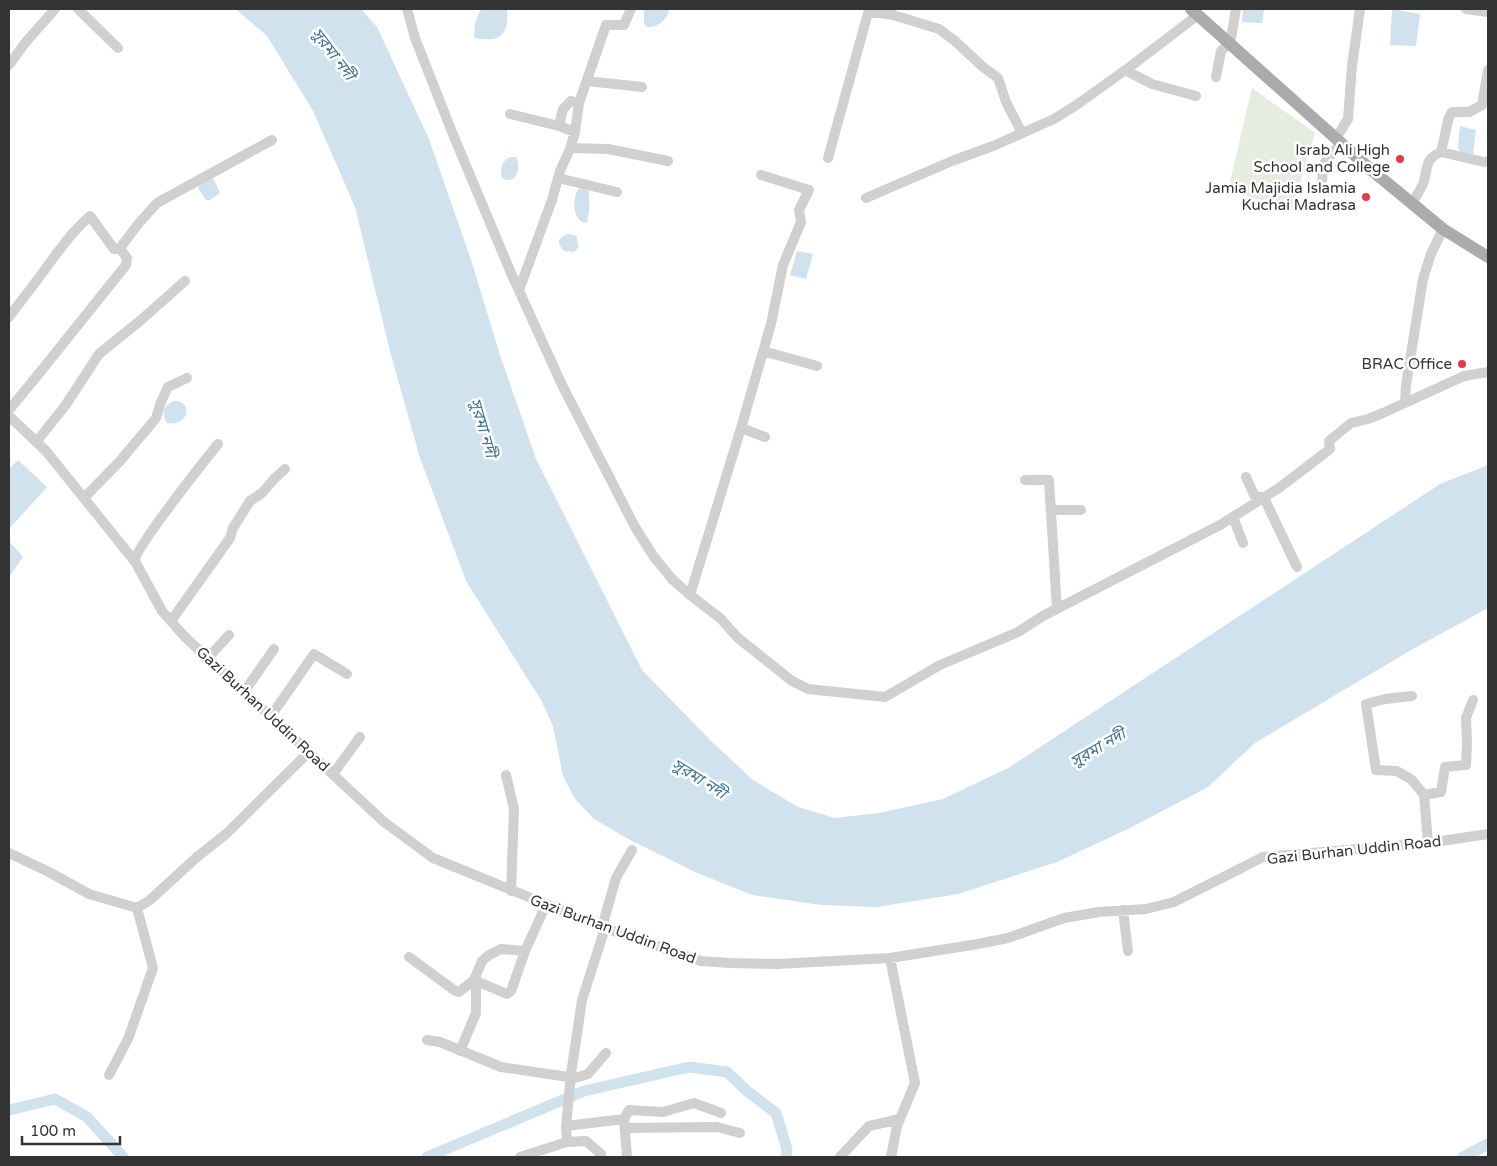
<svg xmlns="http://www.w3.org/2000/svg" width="1497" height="1166" font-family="'Varela Round','Noto Sans Bengali',sans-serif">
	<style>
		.green { fill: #e6ecdf }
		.water { fill: #cfe2ee }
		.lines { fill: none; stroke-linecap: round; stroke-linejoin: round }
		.river { stroke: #cfe2ee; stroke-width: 11 }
		.minor { stroke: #d0d0d0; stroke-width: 10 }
		.major { stroke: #ababab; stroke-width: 12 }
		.poi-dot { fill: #e63946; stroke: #fff; stroke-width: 2 }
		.labels { text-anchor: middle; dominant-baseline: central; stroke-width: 5; stroke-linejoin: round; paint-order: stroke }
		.poi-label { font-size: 15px; fill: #333; stroke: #fff; text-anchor: end }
		.street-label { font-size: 15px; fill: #333; stroke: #fff }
		.water-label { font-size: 16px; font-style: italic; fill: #3f7597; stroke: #fff }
	</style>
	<rect width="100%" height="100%" fill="#fff"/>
	<path class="green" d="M1252,88L1315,133L1292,210L1228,190Z"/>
	<path class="water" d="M236,9H361L377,27L429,139L471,260L500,355L536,459L642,670L710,740L753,780L798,807L835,818L879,813L943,799L1010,767L1440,484L1488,465V608L1411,650L1255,743L1208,787L1130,828L1057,862L958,894L877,907L822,905L752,895L695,872L630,840L594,819L575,799L563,776L553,726L541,700L466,581L420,458L391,355L355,207L313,111L267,36Z
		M481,9H507C509,25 505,41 486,39C481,39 478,39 474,37L475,23Z
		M644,9H669C668,20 657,28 647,27L644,24Z
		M1243,9H1264L1262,23L1242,22Z
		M1392,9L1420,14L1416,46L1390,45Z
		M1460,126L1476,130L1473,154H1460L1458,147Z
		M510,157H516C522,168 516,186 502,178C500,168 501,162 510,157Z
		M209,179H213L216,184L220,193L210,200H206L198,188L200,184Z
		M584,188L588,190C591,202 589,212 587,223C572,222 572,199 578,189Z
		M568,234L574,235L577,237L578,248L574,252L564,251C556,243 558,237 568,234Z
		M797,251L813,254L806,279L790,275Z
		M174,401C193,400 190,427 167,423C161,413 163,405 174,401Z
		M18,460L47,487L9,529V469Z
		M9,541L23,557L9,577Z"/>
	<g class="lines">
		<path class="river" d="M9,1110L55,1099L87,1117L123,1157
			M427,1157L584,1091L689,1067L727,1072L747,1091L776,1113L787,1149L786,1157
			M1463,1157L1488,1144"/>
		<path class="minor" d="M78,9L118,48
			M407,9L415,38L452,132L511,273L562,385L635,527L654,557L672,579L690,595L720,618L738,638L792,681L808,689L885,697L940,665L1018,632L1043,616L1220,525L1279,488L1330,449L1329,441L1351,423L1368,419L1383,413L1464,376L1488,372
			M1466,9L1488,12
			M1231,38L1236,9
			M9,65L25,43L55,9
			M1125,70L1152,84L1196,96
			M1216,77L1221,51L1229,43
			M587,81L642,87
			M510,114L559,126
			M575,132L579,103
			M1338,135L1348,119L1352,66L1360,9
			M571,148L608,149L668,161
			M1441,152L1484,162L1488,161
			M828,158L868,13H880L893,15L939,29L955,41L983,67L998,78L1006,102L1022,133
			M558,178L617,192
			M1322,183L1323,165L1341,143
			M866,198L952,161L993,146L1054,119L1075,106L1131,66L1198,15
			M1414,200C1417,194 1422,188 1424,181C1428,166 1425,159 1441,152L1449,117L1452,112H1469L1482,105L1488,70
			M519,290L552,200L560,171L570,149L575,132L559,126L563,109L571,101L579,103L606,25H624L631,9
			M9,317C24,297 40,277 54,257C67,240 74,230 90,216L114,249L120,248L139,223L157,203L272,140
			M763,351L817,366
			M1405,402L1406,385L1423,279L1431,254L1443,229
			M9,410L41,371L126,265L127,258L120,248
			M9,416L46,451L136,563L162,611L184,636L384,822L433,858L605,928L701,961L730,963L777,964L890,958L978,944L1008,938L1064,918L1099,912L1146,909L1174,902L1263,857L1428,843L1488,834
			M741,428L765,437
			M37,441L65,406L99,354L141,320L185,281
			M1246,477L1254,495L1264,498L1297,567
			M1025,480H1049L1057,609
			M84,498L120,461L156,418L161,402L168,387L187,378
			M1052,510H1081
			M1233,517L1243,543
			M136,563C136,562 135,561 135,560C136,547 205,460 218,444
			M690,595L741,428L771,324L783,265L801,222L799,210L809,190L761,175
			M171,621L230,538L233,528L250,501L262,493L274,479L285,469
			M208,658L229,635
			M244,692L274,649
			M1412,696L1385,699L1366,704L1376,770L1397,771L1412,780L1424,795L1428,843
			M271,716L314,654L347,674
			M333,774L360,737
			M506,775L514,809L511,891
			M1424,795L1441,792L1445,767L1466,765L1467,744L1466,718L1473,700
			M9,853L49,872L89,894L137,908L150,900L197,857L226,834L309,752
			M1123,910L1128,951
			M602,927L616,878L632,850
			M409,957L454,990L459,992L474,980L482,961L489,955L501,949L525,951L546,905
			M890,958L915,1083L897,1126L891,1157
			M474,980L507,994L511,991L525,951
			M427,1040L440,1042L501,1067L575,1078L588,1074L606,1053
			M460,1051L476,1013V989L474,980
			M109,1075L128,1039L153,968L137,908
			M624,1119L629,1110L663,1112L694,1103L721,1113
			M566,1126L624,1119L627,1157
			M625,1128L717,1127L740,1133
			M567,1142L586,1141L601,1154V1157
			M520,1157L567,1142L566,1126L571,1074L582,1000L605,928
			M840,1157L869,1126L900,1119"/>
		<path class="major" d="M1191,9L1369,168L1443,229L1488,257"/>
	</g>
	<g class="poi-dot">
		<circle cx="1400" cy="159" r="5"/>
		<circle cx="1366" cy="197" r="5"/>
		<circle cx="1462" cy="364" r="5"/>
	</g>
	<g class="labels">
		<g class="poi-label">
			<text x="1390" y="150">Israb Ali High<tspan x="1390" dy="17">School and College</tspan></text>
			<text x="1356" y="188">Jamia Majidia Islamia<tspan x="1356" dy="17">Kuchai Madrasa</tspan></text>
			<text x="1452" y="364">BRAC Office</text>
		</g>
		<g class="street-label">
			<text transform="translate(263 709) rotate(43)">Gazi Burhan Uddin Road</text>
			<text transform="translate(1354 850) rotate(-6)">Gazi Burhan Uddin Road</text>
			<text transform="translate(613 929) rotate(20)">Gazi Burhan Uddin Road</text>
		</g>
		<g class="water-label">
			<text transform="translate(333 54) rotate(53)">সুরমা নদী</text>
			<text transform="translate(483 428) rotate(74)">সুরমা নদী</text>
			<text transform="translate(1098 748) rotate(-30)">সুরমা নদী</text>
			<text transform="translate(699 779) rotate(32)">সুরমা নদী</text>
		</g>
	</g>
	<rect width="1497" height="1166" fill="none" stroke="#333333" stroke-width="20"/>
	<path d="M22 1136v8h98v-8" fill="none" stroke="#333333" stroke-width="2.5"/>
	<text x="30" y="1136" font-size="15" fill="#333333" stroke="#ffffff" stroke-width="4" paint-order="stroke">100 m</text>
</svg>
